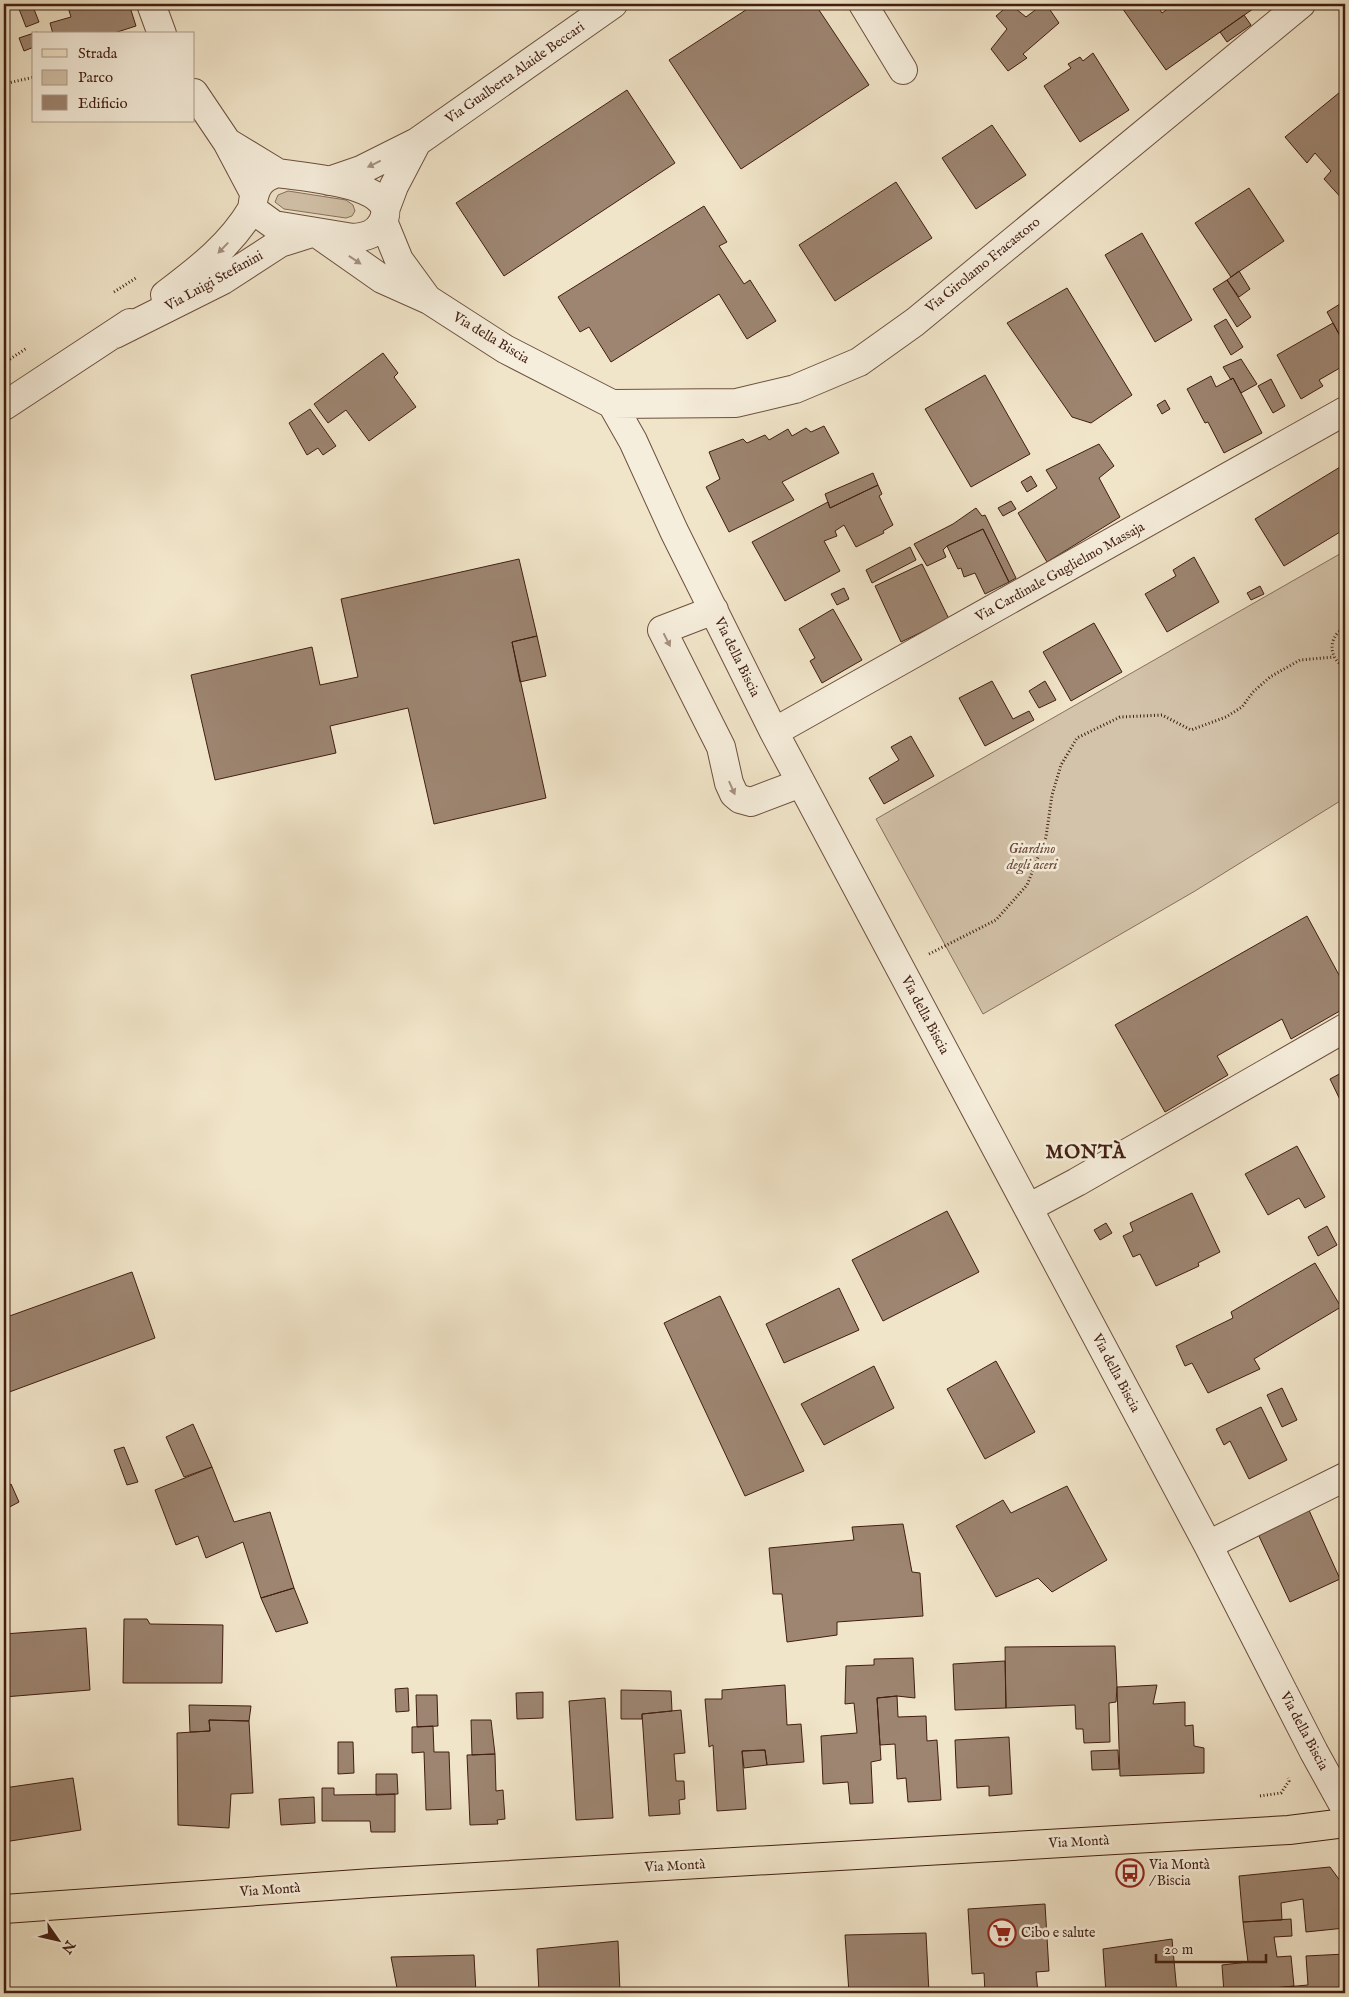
<svg xmlns="http://www.w3.org/2000/svg" width="1349" height="1997" font-family="'IM FELL English',serif">
	<style>
		.green { fill: #d3c3aa; stroke: #8a705e }
		.building { fill: #9d8571; stroke: #411e11 }
		.lines { fill: none; stroke-linecap: round; stroke-linejoin: round }
		.minor-casing { stroke: #6d503f; stroke-width: 30 }
		.major-casing { stroke: #411e11; stroke-width: 30 }
		.path { stroke: #411e11; stroke-width: 3; stroke-dasharray: 1 2.5; stroke-linecap: butt }
		.minor { stroke: #f6eedc; stroke-width: 28 }
		.major { stroke: #f1e5c9; stroke-width: 28 }
		.oneway { fill: #a59081 }
		.labels { text-anchor: middle; dominant-baseline: central; stroke-width: 5; stroke-linejoin: round; paint-order: stroke }
		.street-label { font-size: 14px; fill: #411e11; stroke: #f6eedc }
		.park-label { font-size: 14px; font-style: italic; fill: #664737; stroke: #f6eedc }
		.poi-label { font-size: 14px; fill: #411e11; stroke: #f6eedc; text-anchor: start }
		.district-label { font-size: 19px; font-weight: bold; letter-spacing: 1px; fill: #411e11; stroke: #f6eedc }
	</style>
	<rect width="100%" height="100%" fill="#f1e5c9"/>
	<filter id="stains"><feTurbulence type="fractalNoise" baseFrequency=".004" numOctaves="4"/><feColorMatrix values="0 0 0 0 .2 0 0 0 0 .09 0 0 0 0 .02 0 0 0 .5 -.17"/></filter>
	<radialGradient id="worn" r=".72"><stop offset=".6" stop-color="#630" stop-opacity="0"/><stop offset="1" stop-color="#630" stop-opacity=".3"/></radialGradient>
	<path class="green" d="M288,191L346,200L353,205L355,211L352,216L346,218L284,209L275,202L278,195Z
		M1345,551V798L1195,891L983,1014L876,819Z"/>
	<path class="building" d="M32,4L39,22L26,27L19,9Z
		M67,4H105L106,6L115,4H129L136,26L111,34H53L50,23L71,17Z
		M755,4H815L869,85L741,169L669,60Z
		M1010,4L1026,17L1043,4H1046L1059,23L1023,54L1027,58L1008,71L991,49L1007,29L996,16Z
		M1122,4H1156L1162,13L1175,4H1260L1166,70L1120,5Z
		M1244,15L1251,25L1227,42L1220,32Z
		M37,32V34H34V47L24,51L19,38Z
		M1093,53L1129,110L1080,142L1044,86L1071,68L1068,64L1080,57L1083,61Z
		M1345,88V202L1324,179L1331,171L1315,153L1307,163L1285,137Z
		M627,90L675,163L504,276L456,203Z
		M992,125L1026,175L976,209L942,158Z
		M896,182L932,238L835,301L799,245Z
		M1249,188L1284,241L1231,277L1195,223Z
		M704,206L727,242L719,246L744,284L750,280L776,321L747,339L719,294L611,362L589,327L580,332L558,297Z
		M1142,233L1192,320L1155,342L1105,255Z
		M1239,271L1250,289L1239,297L1227,280Z
		M1227,280L1251,317L1237,327L1213,289Z
		M1067,288L1132,395L1091,423L1072,417L1007,323Z
		M1340,304L1345,314V345L1327,312Z
		M1226,319L1243,347L1231,355L1214,326Z
		M1333,323L1345,345V365L1319,380L1323,386L1301,399L1277,355Z
		M383,353L398,373L394,377L416,407L369,441L346,410L328,423L314,404Z
		M1241,359L1257,384L1241,393L1233,378L1231,380L1223,367Z
		M985,375L1030,454L971,487L925,409Z
		M1211,376L1216,387L1233,378L1262,433L1224,453L1208,422L1205,423L1187,389Z
		M1271,379L1285,406L1273,413L1258,386Z
		M1165,400L1170,409L1162,414L1157,405Z
		M310,409L336,446L323,455L318,448L307,455L289,423Z
		M824,426L839,453L782,482L794,500L729,532L706,487L720,479L709,452L743,439L747,443L765,435L769,440L788,429L792,436L806,428L811,432Z
		M1099,444L1114,466L1099,478L1120,517L1047,562L1018,513L1057,488L1046,470Z
		M1345,464V529L1284,566L1255,519Z
		M873,473L878,485L830,508L825,494Z
		M1031,476L1037,486L1027,492L1021,482Z
		M878,485L882,494L879,496L893,525L883,531L884,533L856,547L844,525L835,531L837,536L824,541L840,571L785,601L752,542L828,502L830,508Z
		M1011,501L1016,509L1003,516L998,508Z
		M976,508L982,516L985,515L1016,578L1009,582L983,529L947,546L943,550L946,557L927,566L914,544L953,524Z
		M983,529L1009,582L985,594L975,573L964,577L961,568L958,569L947,546Z
		M910,547L916,560L872,583L866,570Z
		M1194,557L1219,602L1167,632L1145,594L1176,576L1173,570Z
		M519,559L537,636L512,642L546,798L434,824L408,708L330,726L336,753L215,780L191,675L312,647L320,685L358,677L341,599Z
		M922,564L949,619L901,642L875,586Z
		M1260,586L1264,594L1251,600L1247,593Z
		M844,588L849,599L837,605L831,594Z
		M833,609L862,660L822,683L810,661L815,658L799,629Z
		M1094,623L1122,672L1071,701L1043,652Z
		M537,636L546,676L520,682L512,642Z
		M992,681L1013,719L1029,711L1034,720L985,746L959,698Z
		M1045,681L1056,700L1039,708L1029,691Z
		M911,736L934,776L884,804L869,778L899,760L891,747Z
		M1307,916L1345,986V1008L1291,1039L1282,1019L1217,1056L1228,1075L1165,1112L1115,1025Z
		M1345,1071V1110L1330,1079Z
		M1297,1146L1325,1197L1305,1208L1299,1198L1268,1215L1245,1174Z
		M1192,1193L1220,1252L1198,1263L1199,1266L1156,1286L1140,1254L1133,1257L1123,1236L1133,1231L1130,1223Z
		M947,1211L979,1272L883,1321L852,1260Z
		M1106,1223L1112,1233L1100,1240L1094,1230Z
		M1327,1226L1337,1245L1318,1256L1308,1237Z
		M1315,1263L1341,1307L1254,1359L1260,1369L1208,1393L1192,1363L1185,1366L1176,1346L1233,1318L1231,1312Z
		M132,1272L155,1338L4,1394V1318Z
		M839,1288L859,1330L784,1363L766,1324Z
		M720,1296L804,1471L745,1496L664,1323Z
		M996,1361L1035,1432L985,1459L947,1389Z
		M874,1366L894,1408L824,1445L801,1404Z
		M1282,1388L1297,1420L1282,1427L1267,1395Z
		M1261,1407L1287,1460L1249,1479L1230,1441L1224,1445L1216,1429Z
		M193,1424L212,1467L184,1477L166,1437Z
		M124,1447L138,1482L127,1485L114,1450Z
		M212,1467L234,1522L270,1512L294,1588L261,1598L243,1542L206,1558L198,1536L176,1545L155,1490Z
		M11,1484L19,1502L4,1510V1489Z
		M1067,1486L1107,1560L1052,1592L1038,1578L996,1597L956,1526L1003,1500L1011,1513Z
		M1308,1508L1340,1579L1290,1602L1257,1532Z
		M903,1524L912,1572L920,1573L923,1616L837,1622V1635L787,1642L782,1594H773L769,1548L854,1540L852,1527Z
		M294,1588L308,1623L276,1632L261,1598Z
		M124,1619H147L150,1624L223,1625L222,1683H123Z
		M86,1628L90,1690L4,1697V1634Z
		M1115,1646L1117,1687L1116,1702L1109,1703L1110,1742L1084,1743L1083,1729H1076L1075,1705L1006,1708L1005,1647Z
		M913,1658L915,1698L897,1696L877,1698L881,1760L871,1762L873,1803L850,1804L848,1782L823,1784L821,1736L857,1733L854,1703L845,1704L846,1666L874,1665V1659Z
		M1005,1661L1006,1708L955,1710L953,1664Z
		M785,1685L787,1725L801,1724L804,1762L767,1765L765,1750L742,1751L746,1809L717,1811L713,1745L709,1747L705,1699H722V1690Z
		M1157,1685L1153,1704L1185,1702V1726L1193,1725L1194,1746L1204,1748V1773L1120,1776L1117,1687Z
		M408,1688L409,1711L396,1712L395,1689Z
		M621,1690L671,1691L672,1711L642,1714V1719H621Z
		M543,1692V1718L517,1719L516,1693Z
		M416,1695H437L438,1726L417,1727Z
		M897,1696L898,1717L926,1716L927,1741L937,1740L941,1800L908,1802L906,1778L897,1779L895,1744L880,1745L877,1698Z
		M605,1698L613,1818L576,1820L569,1701Z
		M189,1705L251,1706L249,1721L209,1720L210,1731L190,1732Z
		M681,1710L685,1753L674,1754L676,1781H684L685,1799L679,1800L680,1814L649,1816L642,1714Z
		M209,1720L249,1721L253,1793L231,1794L229,1828L178,1825L177,1733L210,1731Z
		M471,1720H491L495,1754L472,1755Z
		M433,1726L434,1752H449L451,1809L426,1810L424,1752L412,1753V1727Z
		M1009,1737L1012,1794L989,1796V1786L957,1788L955,1740Z
		M338,1742H353L354,1773L338,1774Z
		M765,1750L767,1765L744,1768L742,1751Z
		M1118,1750L1119,1769L1092,1770L1091,1751Z
		M495,1754L496,1791L503,1790L505,1819L497,1820L498,1824L470,1825L467,1755Z
		M376,1774H397L398,1794L376,1795Z
		M73,1778L81,1830L4,1842V1788Z
		M322,1788H334V1795L395,1794V1832H371L370,1821H322Z
		M314,1797L315,1823L281,1825L279,1799Z
		M1330,1867L1341,1882L1345,1928L1306,1932L1303,1899L1281,1903L1282,1920L1243,1922L1239,1876Z
		M1045,1904L1049,1971L1036,1972L1038,1993H985L984,1973L972,1974L968,1909Z
		M1291,1919L1292,1936L1274,1937L1277,1957L1291,1956L1294,1986L1253,1990L1254,1993H1224L1222,1965L1248,1962L1243,1922Z
		M926,1933L929,1993H849L845,1935Z
		M1172,1939L1177,1993H1106L1103,1949Z
		M618,1941L620,1993H539L537,1949Z
		M1345,1954V1993H1254L1253,1990L1308,1985L1306,1956Z
		M474,1955L476,1993H398L391,1957Z
		M120,1990V1993H63Z"/>
	<g class="lines">
		<g class="minor-casing">
			<path id="minor" d="M151,4L162,34
				M863,4L903,70
				M194,93L227,142
				M278,173C298,177 405,182 382,223C376,234 366,237 353,238L274,225L252,209C254,190 258,178 278,173Z
				M329,181L361,170L417,142L613,4
				M254,193L227,142L278,173
				M385,210L394,186L417,142
				M383,221L399,260L426,297
				M165,295C199,269 230,246 252,209
				M115,334L223,280L280,243L315,232L382,279L429,300L505,349L612,404L633,441L674,531L774,732L1208,1545L1314,1752L1345,1808
				M612,404L736,403L795,389L859,362L915,322L1301,4
				M4,406L130,323
				M714,610L662,630L721,747L729,783L734,794L740,799L751,802L801,783
				M774,732L1345,411
				M1028,1208L1077,1182L1345,1028
				M1208,1545L1345,1477"/>
		</g>
		<g class="major-casing">
			<path id="major" d="M4,1909L372,1883L1289,1830L1345,1823"/>
		</g>
		<path class="path" d="M4,84L34,77
			M114,292L136,278
			M4,363L27,348
			M1345,627C1342,630 1338,632 1336,635C1328,646 1333,662 1345,667
			M929,954L996,920L1027,885L1046,837L1052,795L1061,765L1077,738L1120,717L1162,715L1191,730L1226,717L1242,707L1253,692L1270,677L1300,660L1334,657
			M1260,1796L1281,1793L1289,1781L1288,1778"/>
		<use href="#minor" class="minor"/>
		<use href="#major" class="major"/>
	</g>
	<defs><path id="oneway-solid" d="M-6-.8H1V-3.2L6.5 0L1 3.2V.8H-6Z" transform="scale(1.25)"/></defs>
	<g class="oneway">
		<use href="#oneway-solid" transform="translate(374 164) rotate(154)"/>
		<use href="#oneway-solid" transform="translate(223 248) rotate(134)"/>
		<use href="#oneway-solid" transform="translate(355 260) rotate(34)"/>
		<use href="#oneway-solid" transform="translate(667 640) rotate(63)"/>
		<use href="#oneway-solid" transform="translate(732 788) rotate(66)"/>
	</g>
	<defs>
		<g id="bus-ring" transform="scale(1.4375)"><circle r="9.5" fill="#f6eedc" stroke="#8f2418" stroke-width="1.5"/><path d="M-5-6H5V4H4V6H2V4H-2V6H-4V4H-5ZM-3.5-4V0h7V-4ZM-3.5 1.2v1.5H-2V1.2ZM2 1.2v1.5H3.5V1.2Z" fill="#8f2418"/></g>
		<g id="supermarket-ring" transform="scale(1.4375)"><circle r="9.5" fill="#f6eedc" stroke="#8f2418" stroke-width="1.5"/><path d="M-6-5.5h2.5l.6 2H6L4.5 2H-2.5L-4.4-4H-6ZM-1.5 3.2a1.3 1.3 0 1 0 .1 0ZM3 3.2a1.3 1.3 0 1 0 .1 0Z" fill="#8f2418"/></g>
	</defs>
	<g fill-rule="evenodd">
		<use href="#bus-ring" x="1130" y="1873"/>
		<use href="#supermarket-ring" x="1002" y="1933"/>
	</g>
	<g class="labels">
		<g class="street-label">
			<text transform="translate(515 73) rotate(-35)">Via Gualberta Alaide Beccari</text>
			<text transform="translate(983 265) rotate(-39)">Via Girolamo Fracastoro</text>
			<text transform="translate(214 281) rotate(-29)">Via Luigi Stefanini</text>
			<text transform="translate(491 338) rotate(31)">Via della Biscia</text>
			<text transform="translate(1060 572) rotate(-29)">Via Cardinale Guglielmo Massaja</text>
			<text transform="translate(737 657) rotate(64)">Via della Biscia</text>
			<text transform="translate(925 1015) rotate(62)">Via della Biscia</text>
			<text transform="translate(1116 1373) rotate(62)">Via della Biscia</text>
			<text transform="translate(1304 1731) rotate(62)">Via della Biscia</text>
			<text transform="translate(1079 1842) rotate(-3)">Via Montà</text>
			<text transform="translate(675 1866) rotate(-3)">Via Montà</text>
			<text transform="translate(270 1890) rotate(-4)">Via Montà</text>
		</g>
		<g class="park-label">
			<text x="1032" y="849">Giardino<tspan x="1032" dy="16">degli aceri</tspan></text>
		</g>
		<g class="poi-label">
			<text x="1149" y="1865">Via Montà<tspan x="1149" dy="16">/ Biscia</tspan></text>
			<text x="1021" y="1933">Cibo e salute</text>
		</g>
		<g class="district-label">
			<text x="1086" y="1153">MONTÀ</text>
		</g>
	</g>
	<rect width="1349" height="1997" fill="none" stroke="#f1e5c9" stroke-width="20"/>
	<rect x="5" y="5" width="1339" height="1987" fill="none" stroke="#411e11" stroke-width="2.5"/>
	<rect x="10" y="10" width="1329" height="1977" fill="none" stroke="#411e11"/>
	<rect x="32" y="32" width="162" height="90" fill="#f6eedc" stroke="#ae9b8b"/>
	<rect x="42" y="49" width="25" height="8" fill="#f1e5c9" stroke="#ae9b8b"/>
	<text x="78" y="58" font-size="15" fill="#411e11">Strada</text>
	<rect x="42" y="70" width="25" height="15" fill="#d3c3aa" stroke="#ae9b8b"/>
	<text x="78" y="82" font-size="15" fill="#411e11">Parco</text>
	<rect x="42" y="95" width="25" height="15" fill="#9d8571" stroke="#ae9b8b"/>
	<text x="78" y="108" font-size="15" fill="#411e11">Edificio</text>
	<g transform="translate(58 1940) rotate(124)" stroke="#f6eedc" stroke-width="4" paint-order="stroke">
	<path d="M0-4L9 19L0 12L-9 19Z" fill="#411e11"/>
	<text y="-8" font-size="14" font-weight="bold" text-anchor="middle" fill="#411e11">N</text>
	</g>
	<path d="M1156 1954v8h110v-8" fill="none" stroke="#411e11" stroke-width="2.5"/>
	<text x="1164" y="1954" font-size="15" fill="#411e11" stroke="#f6eedc" stroke-width="4" paint-order="stroke">20 m</text>
	<rect width="100%" height="100%" filter="url(#stains)"/>
	<rect width="100%" height="100%" fill="url(#worn)"/>
</svg>
